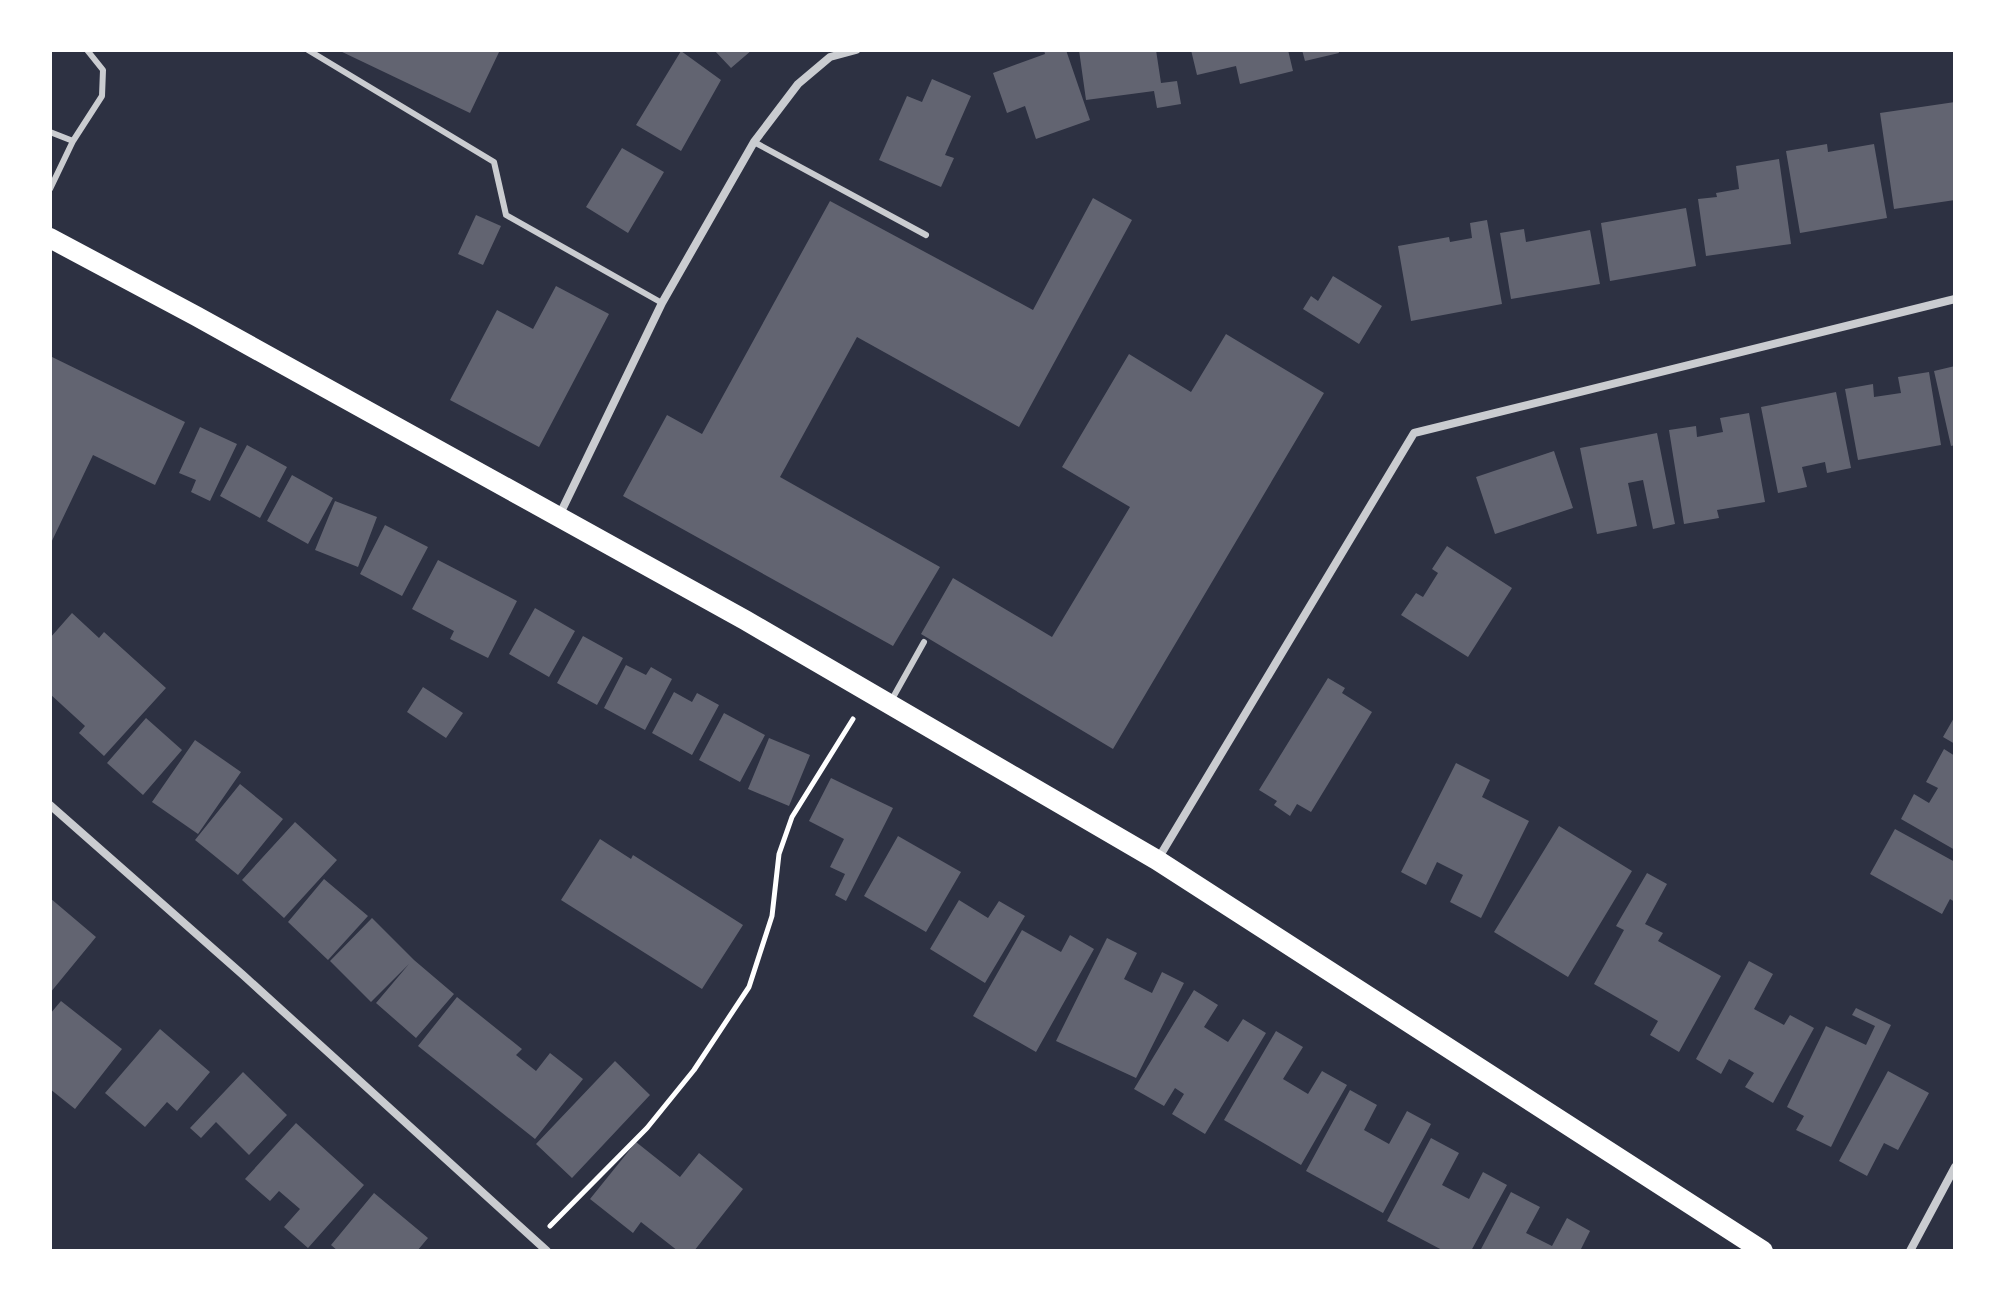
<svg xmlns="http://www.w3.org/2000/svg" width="2005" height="1301" font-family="Barlow,sans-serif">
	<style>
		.building { fill: #626471 }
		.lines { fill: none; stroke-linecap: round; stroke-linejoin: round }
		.path { stroke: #fff; stroke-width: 5 }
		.service { stroke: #caccd0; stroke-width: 6 }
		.minor { stroke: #caccd0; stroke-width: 8 }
		.primary { stroke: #fff; stroke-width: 20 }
	</style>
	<rect width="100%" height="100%" fill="#2d3142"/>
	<path class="building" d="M338,50H500L470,113Z
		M714,50H752L731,68Z
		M1044,50H1066L1090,120L1036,139L1025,106L1007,113L993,73L1045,54Z
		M1079,50H1156L1161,83L1177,81L1181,104L1157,108L1154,91L1086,100Z
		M1191,50H1288L1293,71L1240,84L1236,66L1197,75Z
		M1302,50H1338L1339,53L1305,61Z
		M681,51L721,80L681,151L636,125Z
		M932,79L971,96L945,155L954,158L941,187L879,160L907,96L922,102Z
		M1955,102V200L1894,209L1880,113Z
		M1827,144L1828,152L1874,144L1887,218L1800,233L1786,151Z
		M622,148L664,172L628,233L586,207Z
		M1779,159L1791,244L1706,256L1698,199L1717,197L1716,193L1739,189L1736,166Z
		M1093,198L1132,220L1019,427L857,337L780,477L940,567L893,646L623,496L667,415L702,434L830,201L1033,310Z
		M1686,208L1696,266L1610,281L1601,223Z
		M476,215L501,226L483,265L458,254Z
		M1487,220L1502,304L1411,321L1398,246L1449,237L1450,242L1472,238L1470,223Z
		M1524,229L1526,242L1590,230L1600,284L1511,299L1500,233Z
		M1333,276L1382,306L1359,344L1303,309L1311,296L1318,301Z
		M556,286L609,314L539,447L450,400L497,310L533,329Z
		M1226,334L1324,393L1113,749L921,634L953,578L1052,637L1130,507L1062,467L1129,354L1191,392Z
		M50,356L185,422L155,485L93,455L50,545Z
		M1955,366V445L1951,446L1934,371Z
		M1929,372L1941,445L1858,460L1845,389L1873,384L1874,397L1901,393L1898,377Z
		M1836,392L1851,468L1827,473L1825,462L1802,467L1807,487L1778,493L1761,407Z
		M1749,413L1765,502L1717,510L1719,518L1684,524L1669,430L1696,426L1697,437L1723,432L1720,418Z
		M200,427L237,444L210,501L191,492L196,480L179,473Z
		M1657,433L1675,524L1653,529L1643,480L1628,483L1637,526L1597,534L1580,448Z
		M247,445L287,467L260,518L220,496Z
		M1554,451L1573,508L1495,534L1476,477Z
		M292,475L333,498L308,544L267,521Z
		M335,501L377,517L358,567L315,550Z
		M385,525L428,547L402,596L360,574Z
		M1447,546L1512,588L1468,657L1401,615L1416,593L1423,597L1438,573L1432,569Z
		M438,560L517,601L488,658L450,639L454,631L412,609Z
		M535,608L575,631L549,677L509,654Z
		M72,613L99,638L104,632L166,688L104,756L79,733L85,726L50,694V638Z
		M583,636L623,658L597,705L557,683Z
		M626,665L646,675L651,667L672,679L645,730L604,708Z
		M1328,678L1345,688L1342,693L1372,712L1311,812L1297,804L1290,816L1274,805L1277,801L1259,790Z
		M423,687L463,713L446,738L407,712Z
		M674,692L692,702L697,693L719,705L692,755L652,733Z
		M724,713L765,735L740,782L699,760Z
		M1955,716V744L1943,737Z
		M146,718L182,750L143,795L107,763Z
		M769,738L810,755L789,806L748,789Z
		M195,740L241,772L198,834L152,802Z
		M1944,749L1955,756V850L1901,819L1914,794L1929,803L1938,788L1926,782Z
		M1456,763L1490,780L1482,797L1529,821L1481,918L1450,902L1463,875L1437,862L1426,885L1401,872Z
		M831,778L893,808L846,901L835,895L845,874L830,867L844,839L809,821Z
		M240,784L283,819L238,875L195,840Z
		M295,822L337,860L284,918L242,880Z
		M1559,826L1632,871L1568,977L1494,932Z
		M1895,829L1955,862V902L1950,899L1942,914L1870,874Z
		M898,836L961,872L926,932L864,896Z
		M600,839L631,859L633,855L743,925L702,989L561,900Z
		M1647,873L1667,884L1645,924L1663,933L1658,941L1721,976L1679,1052L1650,1035L1658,1021L1594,984L1624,930L1616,926Z
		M324,879L368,916L328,960L288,922Z
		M50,898L96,937L50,993Z
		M959,900L988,918L999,901L1025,916L985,983L930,949Z
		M372,918L414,960L454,994L416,1038L376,1003L409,964L371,1002L330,961Z
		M1022,930L1061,952L1070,935L1094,949L1036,1052L973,1016Z
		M1107,938L1137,953L1124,979L1152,993L1162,972L1184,983L1136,1078L1056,1041Z
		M1749,961L1773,974L1754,1009L1784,1025L1790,1015L1814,1028L1773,1103L1745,1087L1754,1073L1729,1059L1721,1074L1696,1059Z
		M1194,990L1218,1005L1204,1027L1228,1042L1243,1019L1266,1033L1205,1134L1172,1114L1184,1094L1175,1088L1164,1106L1134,1089Z
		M457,997L522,1049L516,1055L536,1071L550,1053L583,1079L535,1139L418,1046Z
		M61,1001L122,1049L75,1109L50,1089V1014Z
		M1856,1008L1891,1025L1831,1147L1796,1130L1804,1116L1787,1107L1826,1026L1866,1045L1875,1026L1852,1015Z
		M160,1029L210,1072L177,1111L167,1102L145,1127L105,1093Z
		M1276,1031L1303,1047L1283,1079L1308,1094L1322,1071L1347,1085L1301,1165L1224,1120Z
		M615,1061L650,1095L572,1178L536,1144Z
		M1888,1071L1929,1093L1898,1150L1884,1143L1867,1176L1839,1161Z
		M243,1072L287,1115L249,1155L216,1122L201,1138L190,1128Z
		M1350,1090L1377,1105L1364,1130L1389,1144L1407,1111L1431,1124L1383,1213L1306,1171Z
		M296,1123L364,1185L308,1248L284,1227L300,1209L279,1191L270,1201L245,1179Z
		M1431,1138L1459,1153L1442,1185L1469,1199L1483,1172L1507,1185L1471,1251H1444L1387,1221Z
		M636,1142L680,1177L699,1153L743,1189L694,1251H678L641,1222L633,1233L590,1199Z
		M1511,1192L1540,1207L1526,1233L1552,1246L1567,1218L1590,1231L1580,1251H1480Z
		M374,1193L428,1238L417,1251H338L331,1245Z"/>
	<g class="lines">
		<path class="path" d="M550,1226L647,1128L694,1070L749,987L772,916L779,854L792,817L853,719"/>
		<path class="service" d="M308,50L494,162L506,215L662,303
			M50,132L73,141
			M754,142L926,235
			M50,189L73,141L102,96L103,70L87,50
			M891,701L924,642"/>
		<path class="minor" d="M559,516L662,303L754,142L798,84L830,57L856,50
			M50,805L243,975L547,1251
			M1158,859L1414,433L1955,299
			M1910,1251L1955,1167"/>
		<path class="primary" d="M50,238L196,316L745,620L1157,860L1763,1251"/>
	</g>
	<rect width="2005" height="1301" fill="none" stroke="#ffffff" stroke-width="104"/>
</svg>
